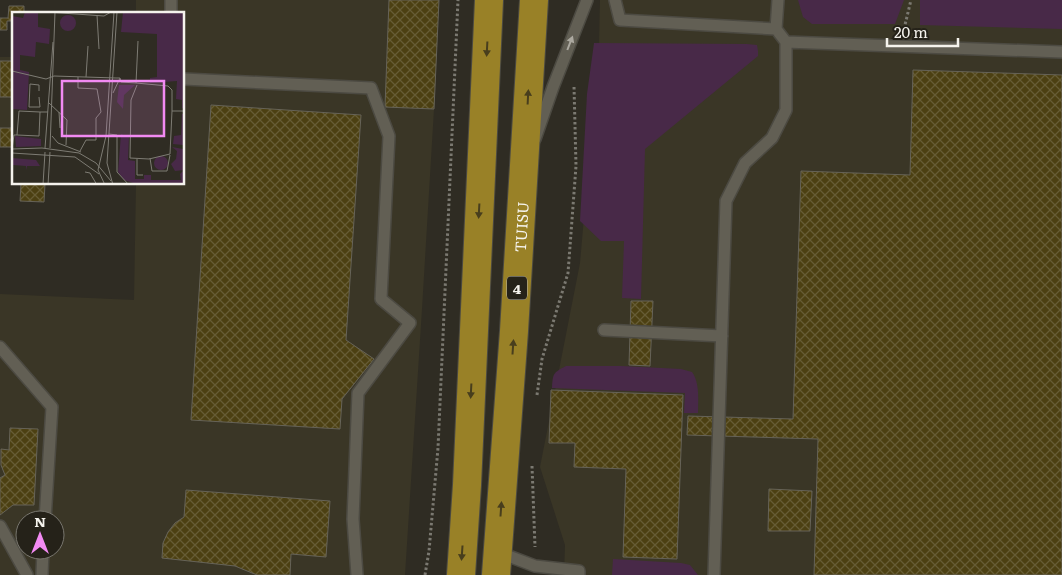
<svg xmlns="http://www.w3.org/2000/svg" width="1062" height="575" font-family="Literata,serif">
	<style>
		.built { fill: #3a3626; fill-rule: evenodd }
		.grass { fill: #482948 }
		.building { fill: url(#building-cross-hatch); stroke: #666358 }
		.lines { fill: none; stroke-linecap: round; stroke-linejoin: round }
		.lane-casing { stroke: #4c4a42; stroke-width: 14 }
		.highway-casing { stroke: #4c4a42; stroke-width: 30 }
		.path { stroke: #7b7971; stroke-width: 3; stroke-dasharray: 2.5 2.5; stroke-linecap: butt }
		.lane { stroke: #625f54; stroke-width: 11 }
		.highway { stroke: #998127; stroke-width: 28 }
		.oneway { fill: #aca9a0 }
		.oneway2 { fill: #483e1d }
		.labels { text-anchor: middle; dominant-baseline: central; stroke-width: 5; stroke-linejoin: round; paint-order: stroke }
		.shield { fill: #252219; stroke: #b7b4ad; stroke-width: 1 }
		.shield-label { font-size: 14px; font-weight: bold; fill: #f5f3ed }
		.street-label { font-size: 15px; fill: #f5f3ed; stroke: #252219 }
		.inset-road { fill: none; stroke: #7e7c74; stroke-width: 1 }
		.view { fill: #f28af3; fill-opacity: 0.15; stroke: #f28af3; stroke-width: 2.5 }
		.inset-edge { fill: none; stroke: #f5f3ed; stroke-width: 2.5 }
	</style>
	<defs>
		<pattern id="building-cross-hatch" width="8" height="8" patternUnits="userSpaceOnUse" patternTransform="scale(1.25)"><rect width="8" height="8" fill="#4c4012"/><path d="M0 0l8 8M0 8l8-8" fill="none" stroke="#665c35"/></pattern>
	</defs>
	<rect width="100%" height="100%" fill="#2f2c23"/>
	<path class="built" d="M136,0H439L434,109L422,309L405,575H0V294L134,300L136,184H184V14H136ZM25,520H55V550H25Z
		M600,0H1062V575H564L565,545L540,467L580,263L599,46Z
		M0,57H14V128H0Z"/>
	<path class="grass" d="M798,0H904L895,24H812L803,17Z
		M920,0H1062V29L920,25Z
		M594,43L747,44L757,45L758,51V56L645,149L641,299L622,298L624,241H601L580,221L587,94Z
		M566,366H621L681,369L692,372C700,383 698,400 698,413H684L685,393L552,388C553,373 553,373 566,366Z
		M613,559L681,563L690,565L698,575H612Z"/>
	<path class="building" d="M389,0H439L434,109L385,107Z
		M9,6H24V14H14V21H7V30H0V18H8Z
		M0,61H14V97H0Z
		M913,70L1062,75V575H814L818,439L687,435L688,416L793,419L801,171L910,175Z
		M211,105L361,115L346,340L374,359L342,399L340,429L191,420Z
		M0,128H14V147H0Z
		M21,184H45L44,202L20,201Z
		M631,301H653L650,366L629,365Z
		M551,390L683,395L677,559L623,557L626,469L574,467L575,443H549Z
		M10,428L38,429L34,505H13L0,515V478L5,475L1,465V449L9,450Z
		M769,489L812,491L810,531H768Z
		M186,490L330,501L326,557L291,554L290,575H257L235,566L162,558L163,543L168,532L175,523L184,517Z"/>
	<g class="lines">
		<g class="lane-casing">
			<path id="lane" d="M615,0L620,20L776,29
				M778,0L776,29L786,42L1062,52
				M171,14V0
				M184,79L371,88L389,136L381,299L410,323L358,393L353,519L357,575
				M535,139L553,87L587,0
				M604,330L722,336
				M0,347L52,407L45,520
				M0,526L27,575
				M498,552L535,566L579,571V575
				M42,575L43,550
				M714,575L726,201L745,163L772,138L786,110V42"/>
		</g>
		<g class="highway-casing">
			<g id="highway">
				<path d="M461,575L467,485L489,0"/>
				<path id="s1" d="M496,575L514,331L534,0"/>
			</g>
		</g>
		<path class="path" d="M904,29L911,0
			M537,395L542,359L568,273L576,166L574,86
			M532,466L535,547
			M425,575L429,551L438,448L458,0"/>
		<use href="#lane" class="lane"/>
		<use href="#highway" class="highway"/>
	</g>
	<defs><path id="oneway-solid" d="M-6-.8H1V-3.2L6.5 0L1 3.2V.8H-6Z" transform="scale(1.25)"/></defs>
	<use class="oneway" href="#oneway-solid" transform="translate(570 43) rotate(-69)"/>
	<g class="oneway2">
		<use href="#oneway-solid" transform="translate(487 49) rotate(93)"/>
		<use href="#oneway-solid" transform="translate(528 97) rotate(-87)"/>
		<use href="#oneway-solid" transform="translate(479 211) rotate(93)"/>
		<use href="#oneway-solid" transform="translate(513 347) rotate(-86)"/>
		<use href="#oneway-solid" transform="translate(471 391) rotate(93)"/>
		<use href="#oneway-solid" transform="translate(501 509) rotate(-86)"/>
		<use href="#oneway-solid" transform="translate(462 553) rotate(94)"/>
	</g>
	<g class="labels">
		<rect class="shield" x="507" y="276.5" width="20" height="23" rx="4"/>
		<g class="shield-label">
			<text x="517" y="288">4</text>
		</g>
		<g class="street-label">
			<text stroke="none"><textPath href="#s1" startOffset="349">TUISU</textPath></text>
		</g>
	</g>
	<g transform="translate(12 12)">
		<rect width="172" height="172" fill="#2f2c23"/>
		<path d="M13,0H26V15L38,17L37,32L24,30L23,45L8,43V58L17,60L15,98L0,97V4L11,6ZM111,0H172V97L170,96V88L164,87L165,69L138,71V66L145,65V22L109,20ZM48 11a8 8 0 1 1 16 0a8 8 0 1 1-16 0ZM107,73H123L112,83L111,97L105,90ZM170,102H172V172H124L112,168L106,160L109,122L117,125L116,148L123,149V167H132V163H139V168H169L168,162L172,158L163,159L159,152L164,147L165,139L160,135L171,137V133L161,132L162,124L169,123ZM3,124L29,127V134L4,135ZM142 151a7 7 0 1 1 14 0a7 7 0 1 1-14 0ZM0,146L24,148L28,154H15L14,158V154L1,153L0,157Z" fill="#482948"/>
		<path class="inset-road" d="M35,0L92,4L99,0M85,3L87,37M126,29L124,71L156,74L160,78V99H173M0,59L34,67L42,64L104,66H108L109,70L124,71M66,65V76L85,77L89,100L84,106V128H74L68,139M74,65L76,34M125,73L119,88L118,146L137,147L158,142L160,99M27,79V73L18,72L17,95H28L27,85M101,81L108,66M37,91L55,108L54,133M28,100L7,99L5,123L27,124L28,100H36M47,100L48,116M97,122L105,123V160L117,173M40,124L46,131L69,140M33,136L41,30M38,136L43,0M0,137L2,123H5M0,137L30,136L67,141L84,151L99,169M0,141L63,145L87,162M138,146L140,159H155L158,143M125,147V163H131M73,160L78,161L85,173M31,173L33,140M36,173L38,140M93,173L86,158L94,124L102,0M101,173L95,151L105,0"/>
		<path class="view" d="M50,69H152V124H50Z"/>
		<rect width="172" height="172" class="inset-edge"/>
	</g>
	<g transform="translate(40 535)"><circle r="24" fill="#252219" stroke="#78766e"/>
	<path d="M0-4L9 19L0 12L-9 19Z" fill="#f28af3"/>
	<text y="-8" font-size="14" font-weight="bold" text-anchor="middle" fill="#f5f3ed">N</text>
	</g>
	<path d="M887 38v8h71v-8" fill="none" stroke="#f5f3ed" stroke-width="2.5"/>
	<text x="894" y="38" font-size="15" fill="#f5f3ed" stroke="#252219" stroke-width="4" paint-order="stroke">20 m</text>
</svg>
